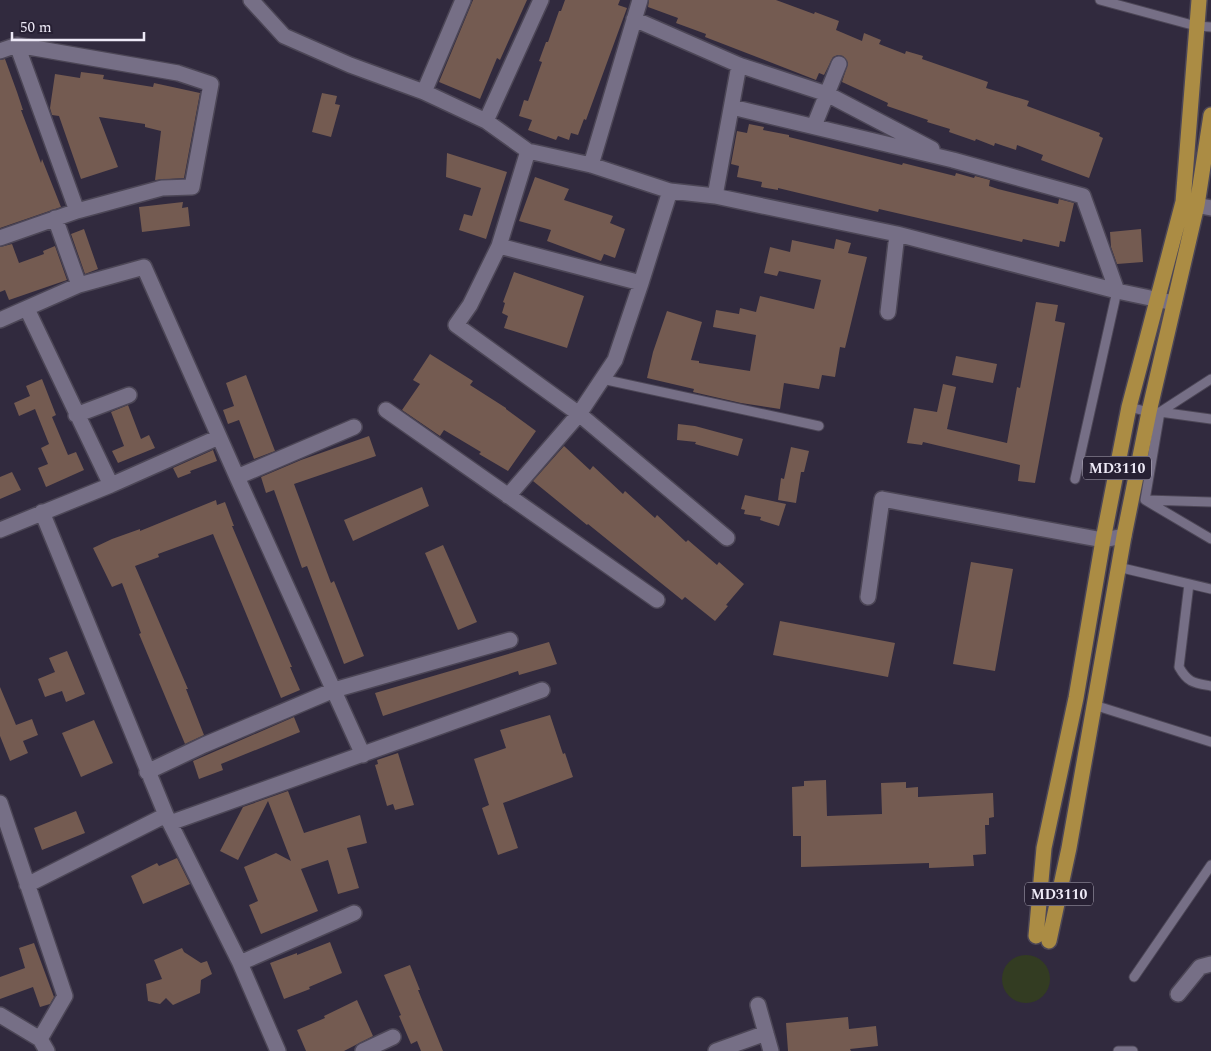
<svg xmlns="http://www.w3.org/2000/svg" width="1211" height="1051" font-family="Spectral,serif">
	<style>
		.green { fill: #333c22 }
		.building { fill: #745b51 }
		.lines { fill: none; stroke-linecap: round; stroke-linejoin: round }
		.lane-casing { stroke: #4c4656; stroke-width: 11 }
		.street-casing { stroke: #4c4656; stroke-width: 18 }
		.primary-casing { stroke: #4c4656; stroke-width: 18 }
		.lane { stroke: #766f86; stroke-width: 9 }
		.street { stroke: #766f86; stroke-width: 15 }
		.primary { stroke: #ab8c44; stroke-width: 15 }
		.labels { text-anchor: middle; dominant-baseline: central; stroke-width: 5; stroke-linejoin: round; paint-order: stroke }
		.shield { fill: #272033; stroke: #b2adbc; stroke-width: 1 }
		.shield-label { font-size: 14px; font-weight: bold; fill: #ede9f6 }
	</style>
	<rect width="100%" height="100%" fill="#312a3e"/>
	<path class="green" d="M1002 979a24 24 0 1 1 48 0a24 24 0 1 1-48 0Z"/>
	<path class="building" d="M473,0H527L500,60L497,58L480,99L439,82Z
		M565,0H620L618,5L627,8L586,120L584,119L578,135L571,133L569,140L558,136L556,140L528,130L532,120L519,116L524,100L528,101L542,62L539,61L546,42H548L559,11H561Z
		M649,0H776L814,14L815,12L839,21L836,30L862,41L864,33L881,40L879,44L905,54L906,51L923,56L922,59L988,82L986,88L1029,101L1027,106L1100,133L1099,136L1103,138L1089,178L1041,160L1043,155L1017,145L1016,150L995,143L994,146L976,139L975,141L949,132L950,129L927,122L928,120L887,106L888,103L842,82L848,63L843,56L838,55L833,57L824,75L819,73L816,80L705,37L706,34L676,23L678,18L648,7Z
		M5,59L17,92L23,110H21L32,139L41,163L42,159L61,207L0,228V60Z
		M81,72L104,75L103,79L153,87L154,83L200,93L184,178L155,180L161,131L145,127V124L99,117L118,167L81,179L59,116L52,115L50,108L55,74L80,78Z
		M322,93L337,96L335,104L340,105L331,137L312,132Z
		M749,124L764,127L763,130L789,135V137L902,165L903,163L955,176L956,173L974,178L975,176L990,180L989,186L998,189L1058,204L1059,199L1074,203L1065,242L1060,241L1059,247L1023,239L1022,242L879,209L878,212L778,188V190L761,187L762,182L737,177L739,166L731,164L737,131L747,133Z
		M447,153L507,172L486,239L459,230L464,214L472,216L481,188L446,177Z
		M535,177L569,189L564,200L613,216L610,223L625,229L615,258L604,254L601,261L547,241L551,230L519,221Z
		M183,202L182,208L188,207L190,226L142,232L139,207Z
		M84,229L98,269L85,274L71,234Z
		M1141,229L1143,262L1117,264L1111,247L1110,232Z
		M836,239L851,243L848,253L867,257L845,348L840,347L835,377L822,375L819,389L784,383L780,409L741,403L693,392L694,389L647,378L653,352L667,311L702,322L691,360L699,361V363L750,371L756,335L713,327L716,310L739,314L740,308L756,312L760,296L814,309L821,280L779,271L777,276L764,273L770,247L790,252L792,240L834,249Z
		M12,244L19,263L44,254L43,251L55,246L67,280L9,300L5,290L0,292V247Z
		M514,272L584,296L567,348L504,328L508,316L502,313L505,303L503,302Z
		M1036,302L1058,305L1055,321L1065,323L1035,483L1018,481L1020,465L923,442L922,445L907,443L914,408L937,412L943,384L956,387L947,429L1007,443L1017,387L1020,388Z
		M430,354L473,381L470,385L506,408V409L536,431L508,471L479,454L481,452L444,430L440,436L402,410L420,384L413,380Z
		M956,356L997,364L993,383L952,375Z
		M246,375L275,451L254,459L239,420L228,424L223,410L234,406L226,383Z
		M42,379L56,415L52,417L68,455L76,452L84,470L46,487L38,468L48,464L41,448L49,444L35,409L19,416L14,403L30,396L26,386Z
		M128,405L141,439L149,435L155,448L118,463L112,451L124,446L111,412Z
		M678,424L695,426L743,439L738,456L695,444L696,442L677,440Z
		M369,436L376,456L294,484L331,583L334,581L364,656L344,664L307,566L302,568L274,490L266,493L261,477L301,460Z
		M564,446L590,470L593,466L623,494L625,491L655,518L657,515L686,542L688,540L717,565L719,562L744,584L726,605L728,606L715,621L685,597L682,600L588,524L587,525L533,481Z
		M791,447L809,451L804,472H801L796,503L778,500L781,478L784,479Z
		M213,450L217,461L190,471L191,473L178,478L173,468Z
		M12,472L21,490L0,499V477Z
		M422,487L429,506L353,541L344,520Z
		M745,495L786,504L779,526L760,520L761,517L744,514L745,510L741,509Z
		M216,500L217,505L225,502L234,526H232L292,667H290L300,690L281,698L213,534L158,554L159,557L135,566L188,689H186L204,735L185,744L139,634L141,633L122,583L112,587L93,548L112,539L140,529V531Z
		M443,545L477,622L458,630L425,553Z
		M971,562L1013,569L995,671L953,664Z
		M780,621L895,643L888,677L773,655Z
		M549,642L557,664L519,675L518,671L383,716L375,693Z
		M67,651L85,694L66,702L62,691L45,697L38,679L55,672L49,658Z
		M0,687L16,725L32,719L38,735L23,741L28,753L10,761L0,736Z
		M550,715L563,754L565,753L573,777L503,803L518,848L498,855L482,808L489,805L474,759L506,748L500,730Z
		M294,717L300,732L221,764L223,770L199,779L193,761Z
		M94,720L113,763L81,777L62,733Z
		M398,753L414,805L395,810L393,804L387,806L375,765L378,764L377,760Z
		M826,780L827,816L882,814L881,783L906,782V788L918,787V797L993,793L994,817L989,818V825H985L986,854L973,855L974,866L929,868V863L801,867V836H793L792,787L804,786V781Z
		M288,791L304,833L360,815L367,843L347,848L359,888L338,894L328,860L301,869L318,911L261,934L249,905L258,901L244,867L276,853L291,861L268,801L238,860L220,851L243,807Z
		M76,811L85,833L42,850L34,828Z
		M177,858L190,884L143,904L131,876L157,863L159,866Z
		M330,942L342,973L309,987L310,989L284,999L270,963L297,953V955Z
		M34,943L54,997L50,1004L40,1007L33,987L0,999V977L25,968L19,948Z
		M182,948L184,952L201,963L207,961L212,974L201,980L200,993L173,1005L166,998L160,1004L148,1001L146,984L162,979L154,960Z
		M410,965L420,990H418L443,1051H421L417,1041L411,1044L399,1016L401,1015L384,975Z
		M357,1000L373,1036L344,1051H306L297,1030L325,1018L324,1016Z
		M848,1017L849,1029L876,1026L878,1046L850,1049L851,1051H788L786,1023Z"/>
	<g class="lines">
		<g class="lane-casing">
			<path id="lane" d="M1100,0L1196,26L1211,27
				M602,379L819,426
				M1129,407L1149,412H1160L1211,379
				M1211,419L1160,412L1145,500L1211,539
				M1075,479L1117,291
				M1146,500L1211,502
				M1118,567L1211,589
				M1189,584L1179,667C1188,683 1194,683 1211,686
				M1094,705L1211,742
				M1134,977L1211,865
				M1118,1051H1133"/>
		</g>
		<g class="street-casing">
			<path id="street" d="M251,0L284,36L350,65L424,92
				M463,0L424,92L486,121L528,151L591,165L670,191L715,196L897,234L1117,291L1174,303
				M634,19L739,65L827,94L932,149
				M17,45L77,211
				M0,51L17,45L178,73L211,84L192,187L162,188L77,211L0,238
				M732,107L953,160L1083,196L1117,291
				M486,121L541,0
				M814,126L839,64
				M528,151L499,246L470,305L456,325L579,414L727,538
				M591,165L640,0
				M715,196L739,65
				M1184,203L1211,208
				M55,218L79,285
				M499,246L641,283
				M27,309L111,485
				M888,312L897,234
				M0,320L79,285L144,267L237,477L363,755
				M386,410L657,600
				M76,415L129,395
				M237,477L354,427
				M508,496L579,414L615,360L641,283L670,191
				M42,512L166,815L240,963L278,1051
				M0,530L111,485L219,437
				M868,597L882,499L1103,540L1124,536
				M147,772L204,745L334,690L510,640
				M0,803L65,996L40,1039L47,1051
				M170,823L542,690
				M27,885L166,815
				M240,963L354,913
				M1178,994L1200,967L1211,964
				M758,1005L771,1051
				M0,1015L40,1039
				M363,1051L393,1037
				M716,1051L766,1033"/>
		</g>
		<g class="primary-casing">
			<path id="primary" d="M1036,936L1044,848L1076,698L1103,540L1129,407L1183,202L1199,0
				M1049,941L1069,848L1124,536L1149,412L1197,205L1211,115"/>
		</g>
		<use href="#lane" class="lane"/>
		<use href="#street" class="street"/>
		<use href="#primary" class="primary"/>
	</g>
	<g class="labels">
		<g class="shield">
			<rect x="1083" y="456.5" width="68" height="23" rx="4"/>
			<rect x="1025" y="882.5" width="68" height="23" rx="4"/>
		</g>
		<g class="shield-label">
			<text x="1117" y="468">MD3110</text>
			<text x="1059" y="894">MD3110</text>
		</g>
	</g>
	<path d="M12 32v8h132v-8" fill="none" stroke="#ede9f6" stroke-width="2.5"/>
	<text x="20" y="32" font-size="15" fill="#ede9f6" stroke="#272033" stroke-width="4" paint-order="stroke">50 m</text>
</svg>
